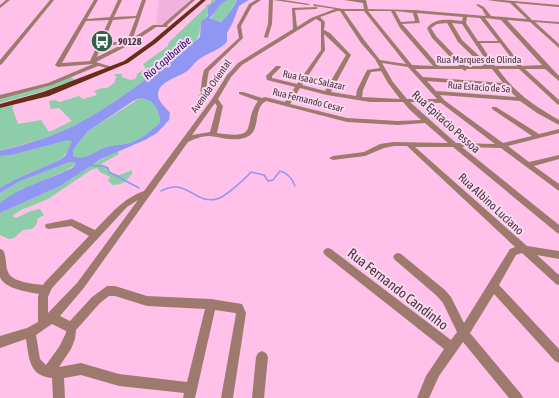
<svg xmlns="http://www.w3.org/2000/svg" width="559" height="398" font-family="'Asap Condensed',sans-serif">
	<style>
		.built { fill: #f3b1de }
		.green { fill: #8ecda9 }
		.water { fill: #8f97f3; fill-rule: evenodd }
		.lines { fill: none; stroke-linecap: round; stroke-linejoin: round }
		.stream { stroke: #8f97f3; stroke-width: 1.5 }
		.minor { fill: #9e7a6e; fill-rule: evenodd }
		.major { fill: #682c17; fill-rule: evenodd }
		.labels { text-anchor: middle; dominant-baseline: central; stroke-width: 4; stroke-linejoin: round; paint-order: stroke }
		.far-poi-label { font-size: 10px; font-weight: bold; fill: #4f3146; stroke: #f9daee; text-anchor: start }
		.far-street-label { font-size: 10px; fill: #4f3146; stroke: #f9daee }
		.far-water-label { font-size: 11px; font-style: italic; fill: #240b79; stroke: #f9daee }
		.street-label { font-size: 12px; fill: #4f3146; stroke: #f9daee }
		.near-street-label { font-size: 14px; fill: #4f3146; stroke: #f9daee }
	</style>
	<rect width="100%" height="100%" fill="#ffc1ea"/>
	<path class="built" d="M159,0H190L163,25H156Z"/>
	<path class="green" d="M211,0H216L209,7C208,19 205,17 201,25C198,34 202,34 193,43C155,72 110,109 67,129C45,139 23,144 0,151V108L14,105L12,107L18,124L41,120L49,132L72,121L59,108L51,109L49,101L55,100L60,102L79,96L83,99L97,95L94,91L102,88H107L115,82V79L117,78L114,74H122V77L131,80L135,79L138,73L146,69L143,64L168,46L169,42L206,7L205,6L211,3Z
		M228,0H237L224,22L210,19L221,3Z
		M71,77L75,80L41,92L0,103V98L48,86Z
		M140,98C148,99 156,103 158,111C162,125 161,122 150,131C143,137 135,142 126,144C119,145 111,145 104,148C93,152 86,161 73,156V150L87,132Z
		M68,140H72C70,148 65,155 60,160L14,180L0,188V156L12,155Z
		M118,151L119,154L101,164L108,168L109,172L119,175L132,170V174C125,181 124,185 113,185L108,181L110,177L100,172L97,168L91,170L48,199L21,210L12,216L16,218L31,211L40,209L44,215L37,219V223L35,226L32,229L23,230L14,238L9,239L0,235V213L60,186L91,165Z
		M70,162H74L76,164L65,171L22,189L0,203V193L20,181Z"/>
	<path class="water" d="M216,0H228C218,3 217,12 209,18L221,22C225,20 236,4 237,0H249L239,6L238,9L232,24L227,33V42C218,51 207,53 198,60C193,64 190,70 184,73C176,78 157,82 158,96C159,102 166,108 170,113L169,120L157,133L145,140L101,159L60,186L0,213V203C21,186 48,180 72,168L76,164L74,162H70L20,181L0,193V188L14,180L60,160L65,156L72,141L68,140L12,155L0,156V151C23,145 45,139 67,129C110,109 155,72 193,43L200,37L201,22L208,16V7ZM140,98C148,99 156,103 158,112C162,125 161,122 150,131C143,137 135,142 126,144C119,145 111,145 104,148C93,152 86,161 73,156V150L87,132L133,101Z"/>
	<g class="lines">
		<path class="stream" d="M88,165C95,167 102,164 108,168L109,172L139,188
			M161,191C188,177 194,205 217,199C225,197 245,179 251,172L264,175L268,181L273,180L280,171C288,173 292,178 295,186"/>
		<path class="minor" d="M6,0H10L0,8V5Z
			M50,0H54L2,64L0,65V60Z
			M94,0H98L87,19L110,17L118,0H122L114,17L136,16L142,0H146L133,38L153,25H162L191,0H195L167,25L168,27H156L131,44L96,62L112,67V69L98,66L52,85L0,99V95L48,83L93,64L58,67L55,65ZM136,18L127,41L103,43L113,20ZM109,20L90,61L62,63L86,21ZM123,44L97,57L101,46Z
			M256,0H261L252,6L241,26L243,38L209,71C206,82 208,90 203,101H199L198,100C202,89 201,80 204,70L239,38L237,26L249,4Z
			M269,0H273L272,24L268,37L266,38L264,37L268,24Z
			M273,0H284L310,4L308,5Z
			M344,0H366L368,9L414,10L486,16L482,9L476,5L478,4L484,7L491,16L527,19L510,3L487,0H502L559,5V7L515,3L532,20L559,22V24L535,22L559,44V48L530,22L507,20L559,76V81L545,69H525L559,100V105L557,104L519,69H498C516,94 533,105 559,120V125L537,113L520,101L440,95L444,100L503,143L532,136L492,109V107H496L539,134L559,129V133L508,146L529,162L559,155V159L534,166L559,184V191L501,148L462,147L559,225V234L556,232L453,147H415L527,246L559,251V259L537,255L559,275V285L556,284L522,253L516,255L499,285L559,349V363L555,361L494,294L470,333L521,394L523,398H509L463,342L439,376L429,398H417L426,376L444,349L325,255L323,252L325,249L328,248L331,249L451,340L457,332L443,303L437,296L395,260L393,257L395,254L398,253L401,254L445,290L451,297L464,323L510,249L515,247L407,146H394L384,148L365,156L333,160L329,158L333,156L364,152L380,144L394,142L448,143L425,123L398,125L347,122L266,101C253,108 261,128 249,136C237,143 221,137 209,136C202,136 194,139 188,142L83,289L60,316L70,321L92,297L107,286H115L147,296L211,299L242,304L246,313L233,398H221L236,314L235,313L215,310L195,398H183L184,393L119,386L81,375L64,378L65,398H53L52,378C29,376 29,358 26,339L0,348V336L27,328L38,322V297L39,294C29,292 4,289 0,277C0,271 0,257 0,249L3,250C7,258 5,265 8,272C11,282 34,284 43,285L45,282L89,236L71,226L49,229L46,228L45,226L46,224L72,219L95,230C111,214 122,199 144,191L212,99L227,75L238,63L293,29L292,8L316,7L318,8L316,9L295,10L297,27L311,18L335,9L314,6L313,4L343,9H364L363,3ZM337,11H340L361,43L375,59L380,68L367,70L357,90L356,96L331,92L351,55L330,33L324,30L325,22L320,17ZM344,11H364L406,64L380,60L365,41ZM368,11H391L400,28L433,66L412,65ZM395,11L413,13L415,21L401,22ZM417,13L463,17L462,21C450,20 436,17 427,28L432,38L459,66H439L404,26L402,24L420,23ZM467,17L480,18L498,41H478L466,23ZM485,18L501,20L542,65L522,66ZM316,19L321,22V50L297,84L272,78V76L281,67L280,66H276L266,76L267,80L295,87L285,102L265,97L262,98L243,92H239V94L258,101C241,124 262,140 217,133L223,106L218,99L231,77L242,65ZM447,23L458,42L483,66H465L436,36L431,28L437,24ZM452,23L462,24L490,66L462,40ZM324,34L346,55L325,91L302,85L325,50ZM480,43H500L517,66H495ZM382,63L408,67L437,99H407L393,82ZM415,69H462L465,71L467,69H492L503,83L423,77ZM381,71L388,83L400,99L362,97L363,90L371,72ZM427,81L506,87L516,97L436,91ZM300,88L327,95L370,102H403L409,109L421,120L398,121L347,118L290,104ZM410,102L441,103L495,144L456,143ZM215,103L217,106L210,132L192,135ZM138,200L77,283L48,313V297L52,288L127,207ZM109,296H115L147,306L205,309L187,382L119,374L81,363L59,367L71,349L75,339L76,330L100,303ZM52,324L66,331V333L59,347L46,365L40,359L36,335Z
			M262,351L266,353L268,357L264,398H252L256,357L258,353Z"/>
		<path class="major" d="M201,0H206L156,43L128,63L49,96L0,108V104L43,92L124,61L152,41Z"/>
	</g>
	<defs>
		<g id="bus-disc" transform="scale(1.15)"><circle r="9.5" fill="#2e6247" stroke="#f9daee"/><path d="M-5-6H5V4H4V6H2V4H-2V6H-4V4H-5ZM-3.5-4V0h7V-4ZM-3.5 1.2v1.5H-2V1.2ZM2 1.2v1.5H3.5V1.2Z" fill="#fff"/></g>
	</defs>
	<g fill-rule="evenodd">
		<use href="#bus-disc" x="102" y="41"/>
	</g>
	<g class="labels">
		<g class="far-poi-label">
			<text x="118" y="41">90128</text>
		</g>
		<g class="far-street-label">
			<text x="479" y="59">Rua Marques de Olinda</text>
			<text transform="translate(314 80) rotate(12)">Rua Isaac Salazar</text>
			<text transform="translate(211 86) rotate(-55)">Avenida Oriental</text>
			<text transform="translate(479 87) rotate(4)">Rua Estacio de Sa</text>
			<text transform="translate(308 100) rotate(14)">Rua Fernando Cesar</text>
		</g>
		<g class="far-water-label">
			<text transform="translate(167 58) rotate(-41)">Rio Capibaribe</text>
		</g>
		<g class="street-label">
			<text transform="translate(446 122) rotate(42)">Rua Epitacio Pessoa</text>
			<text transform="translate(491 204) rotate(43)">Rua Albino Luciano</text>
		</g>
		<g class="near-street-label">
			<text transform="translate(398 289) rotate(38)">Rua Fernando Candinho</text>
		</g>
	</g>
</svg>
